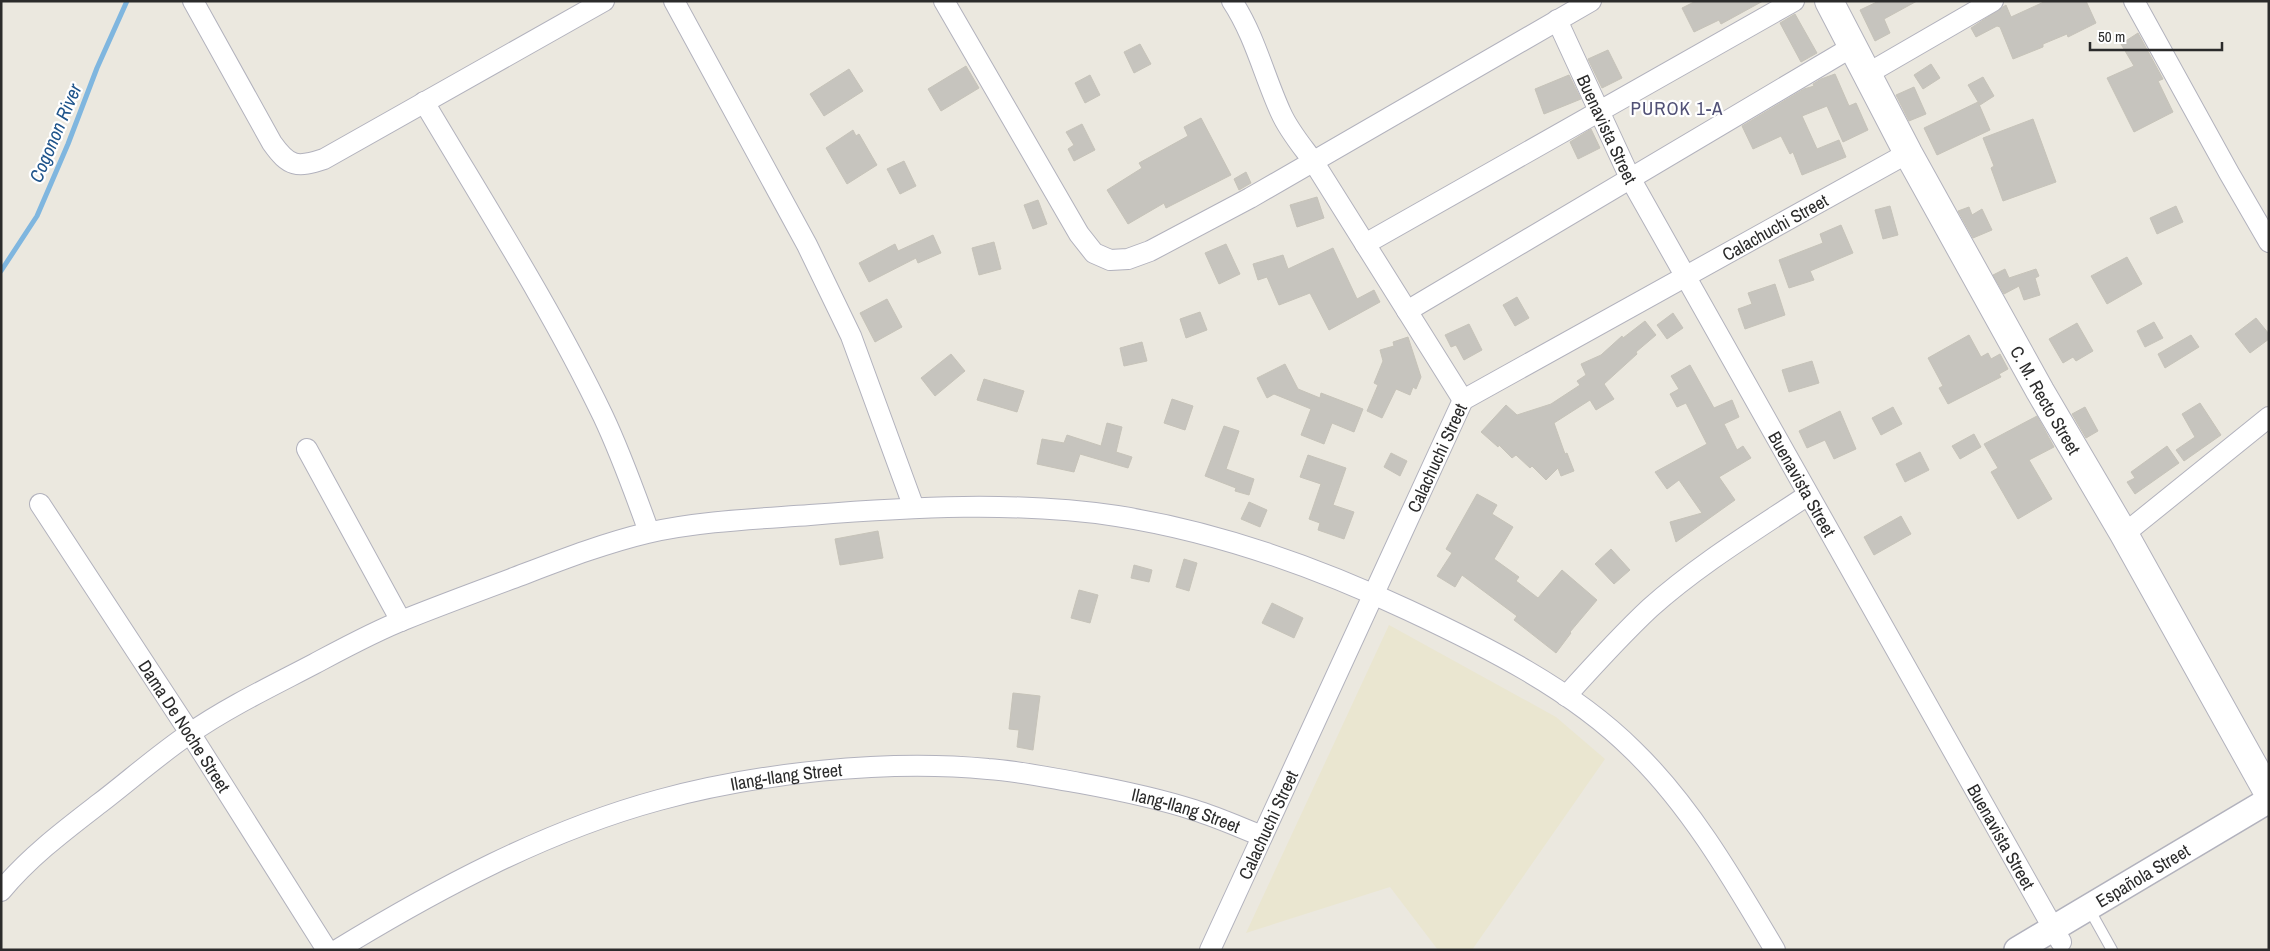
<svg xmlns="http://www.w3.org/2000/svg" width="2270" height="951" font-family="'Archivo Narrow',sans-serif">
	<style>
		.education { fill: #eae6d0 }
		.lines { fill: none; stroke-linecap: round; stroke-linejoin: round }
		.stream { stroke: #7fb6df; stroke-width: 5 }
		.building { fill: #c6c4be; stroke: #c6c3b9 }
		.service-casing { stroke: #b2b2bd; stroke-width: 12 }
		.minor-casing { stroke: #b2b2bd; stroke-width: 22 }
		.tertiary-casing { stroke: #b2b2bd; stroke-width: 28 }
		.secondary-casing { stroke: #b2b2bd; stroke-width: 30 }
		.service { stroke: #fff; stroke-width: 10 }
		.minor { stroke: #fff; stroke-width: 20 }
		.tertiary { stroke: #fff; stroke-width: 25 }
		.secondary { stroke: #fff; stroke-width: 28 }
		.labels { text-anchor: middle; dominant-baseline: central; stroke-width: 4.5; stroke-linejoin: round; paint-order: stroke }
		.street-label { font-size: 18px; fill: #2b2b2b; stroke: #fff }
		.neighbourhood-label { font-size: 19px; letter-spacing: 1px; fill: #515176; stroke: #fff }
		.water-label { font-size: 19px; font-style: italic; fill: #1f548b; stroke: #fff }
	</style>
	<rect width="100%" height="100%" fill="#ebe8df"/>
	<path class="education" d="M1389,625L1556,717L1605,759L1472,950H1438L1390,887L1246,933Z"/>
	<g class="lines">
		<path class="stream" d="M1,271L37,216L68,144L97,68L127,1"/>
	</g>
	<path class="building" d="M1696,1H1763L1721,24L1719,20L1694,32L1682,8Z
		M1879,1H1917L1884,19L1890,33L1875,41L1860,10Z
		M2046,1H2086L2096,23L2068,37L2067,34L2043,44V47L2013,59L2000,27L1997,26L1976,37L1971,28L2006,5L2011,17Z
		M1795,14L1817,53L1801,62L1780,23Z
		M2138,33L2163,79L2158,81L2173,112L2134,132L2107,78L2134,66L2121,44Z
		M1140,44L1151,64L1134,73L1124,52Z
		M1608,50L1622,78L1602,88L1588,59Z
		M1931,64L1940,78L1923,89L1914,75Z
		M966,66L979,88L941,111L928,89Z
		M849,69L863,91L824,116L810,94Z
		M1835,74L1849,106L1856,103L1868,130L1843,142L1827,106L1802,116L1817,149L1839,140L1846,157L1802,175L1793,152L1790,154L1781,136L1753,149L1742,126L1804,89L1814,86L1813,84L1821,79Z
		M1090,75L1100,95L1085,103L1075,83Z
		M1569,75L1581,99L1544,114L1535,89Z
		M1983,77L1994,96L1980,105L1968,85Z
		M1914,87L1926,114L1909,121L1896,95Z
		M1978,102L1990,130L1937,155L1924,128Z
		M1201,118L1231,175L1166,208L1164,203L1128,224L1107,190L1142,168L1139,163L1188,136L1184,127Z
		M2033,119L2056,182L2003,201L1991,168L1994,166L1983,138Z
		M1082,124L1095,150L1074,161L1068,149L1074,145L1066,132Z
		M1591,129L1600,148L1578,159L1570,142Z
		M853,130L856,136L859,134L877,165L847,184L826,148Z
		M904,161L916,186L900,194L887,169Z
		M1246,172L1251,183L1239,190L1234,179Z
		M1317,197L1324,218L1297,227L1290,205Z
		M1038,200L1047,224L1033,229L1024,205Z
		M1890,206L1898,235L1883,239L1875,210Z
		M2176,206L2183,222L2157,234L2150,218Z
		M1969,207L1972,215L1982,209L1992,230L1973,238L1958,211Z
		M1841,225L1853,253L1810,271L1814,280L1789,288L1779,260L1823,243L1820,234Z
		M933,235L941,253L918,263L916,258L869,282L859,263L895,244L898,251Z
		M994,242L1001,269L979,275L972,248Z
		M1226,244L1240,274L1219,284L1205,253Z
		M1333,248L1357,299L1374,290L1380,302L1329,330L1310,293L1279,305L1267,277L1258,280L1253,264L1283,255L1288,269Z
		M2127,257L2142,284L2107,304L2091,276Z
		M2005,269L2009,278L2036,269L2039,276L2035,278L2040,295L2024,300L2019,286L2004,294L1993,275Z
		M1775,284L1785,315L1745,329L1738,309L1752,304L1748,293Z
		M1517,297L1529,318L1515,326L1503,305Z
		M887,299L902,327L875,342L860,313Z
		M1200,312L1207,330L1186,338L1180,319Z
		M1673,313L1683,328L1667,339L1657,325Z
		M2256,318L2269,334V339L2250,353L2235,334Z
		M1645,321L1656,335L1636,352L1637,354L1604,384L1614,399L1596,410L1590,400L1554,423L1565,454L1567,453L1574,471L1561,476L1558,468L1546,480L1532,466L1530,468L1516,455L1512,458L1499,445L1498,447L1481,432L1506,405L1517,415L1551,404L1580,385L1577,381L1586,375L1581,364L1601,355L1622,336L1623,338Z
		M2154,322L2163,338L2145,347L2137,331Z
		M2077,323L2093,351L2076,361L2073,357L2063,363L2049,339Z
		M1469,324L1482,350L1464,360L1456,345L1451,347L1445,335Z
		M1969,335L1981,357L1988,353L1991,359L2000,354L2008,369L1999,374L2001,377L1948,404L1939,388L1943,386L1928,358Z
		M2191,335L2199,347L2165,368L2158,354Z
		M1408,337L1421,377L1416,389L1413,387L1410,395L1396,389L1382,418L1367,411L1378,385L1374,383L1383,361L1380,350L1394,346L1393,342Z
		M1142,342L1147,361L1124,366L1120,348Z
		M951,354L965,371L935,396L921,378Z
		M1812,361L1819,383L1789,392L1782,370Z
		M1285,364L1298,389L1320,398L1321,393L1363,409L1354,432L1332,423L1324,444L1301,435L1311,409L1274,394L1267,398L1257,378Z
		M1690,365L1714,408L1732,400L1739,417L1724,424L1737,450L1743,446L1751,458L1719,477L1735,500L1676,542L1670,522L1702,513L1679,480L1667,489L1655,472L1707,444L1686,403L1677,407L1670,394L1679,389L1671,376Z
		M984,379L1024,391L1017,412L977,400Z
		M1172,399L1193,406L1185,430L1164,423Z
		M2200,403L2221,435L2184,461L2176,450L2195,437L2182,414Z
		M1893,407L1902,424L1881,435L1872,418Z
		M2085,407L2098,431L2086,438L2072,414Z
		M1840,411L1856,449L1834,459L1825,440L1807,448L1799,431Z
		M2037,416L2054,447L2029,460L2052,499L2018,519L1991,472L1998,468L1984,444Z
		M1107,423L1122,427L1116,452L1132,457L1128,468L1080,454L1074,472L1037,464L1042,439L1064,443L1067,435L1101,446Z
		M1224,426L1239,431L1226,469L1254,479L1249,495L1235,491L1236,488L1205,476Z
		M1974,434L1981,447L1960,459L1952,446Z
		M2167,446L2179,463L2135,494L2127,482L2135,478L2131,472Z
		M1920,452L1929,470L1905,482L1896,464Z
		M1391,453L1407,461L1400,476L1384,467Z
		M1308,455L1346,468L1333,505L1354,512L1344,539L1318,530L1320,523L1309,519L1321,484L1300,477Z
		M1477,494L1497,505L1492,514L1513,527L1494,559L1519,577L1516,581L1538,598L1562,570L1597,600L1570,632L1571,633L1556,653L1514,620L1517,616L1462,575L1455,587L1437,576L1452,553L1446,549Z
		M1249,502L1267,510L1260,527L1241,519Z
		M1901,516L1911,534L1874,555L1864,537Z
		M878,531L883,558L840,565L835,539Z
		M1611,549L1630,570L1614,584L1595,564Z
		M1184,559L1197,563L1189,591L1176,587Z
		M1134,565L1152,570L1149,582L1131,578Z
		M1079,590L1098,595L1090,623L1071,618Z
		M1272,603L1303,618L1294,638L1262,623Z
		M1013,693L1040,696L1033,750L1017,747L1019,730L1009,729Z"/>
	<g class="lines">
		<g class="service-casing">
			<path id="service" d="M2088,907L2112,950"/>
		</g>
		<g class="minor-casing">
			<g id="minor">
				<path d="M193,1L272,143C289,167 297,168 324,159L604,1"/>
				<path d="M674,1L807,245L851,336L914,508"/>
				<path d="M944,1L1079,234L1094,253L1110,260L1128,259L1150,251L1250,198L1591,1"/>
				<path d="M1232,1C1255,36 1264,76 1281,113C1289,131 1302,146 1313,161L1463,400"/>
				<path d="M2134,1L2229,173L2269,242"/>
				<path id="s1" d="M1557,20L1630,178L2061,942"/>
				<path d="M1867,74L1993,1"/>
				<path d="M424,102C485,205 551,308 603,416C621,454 635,493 649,532"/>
				<path d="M1365,244L1794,1"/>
				<path d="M1407,311L1852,47"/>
				<path d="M307,449L401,621"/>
				<path id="s2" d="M40,504L190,733L327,950"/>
				<path d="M2124,534L2269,417"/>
				<path d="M1566,696C1593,666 1620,636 1650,608C1698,565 1754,531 1808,495"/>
				<path d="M1,891C29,857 65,830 100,803C130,780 158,755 189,734C228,707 272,686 314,664C344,648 375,631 406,619C441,605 476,592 511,579C556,562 601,544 647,533C700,521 756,519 810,515C910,507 1017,501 1117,516C1219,532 1314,566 1408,610C1485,646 1572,689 1633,750C1691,806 1734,881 1775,950"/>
				<path id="s3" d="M337,950C437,889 545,831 659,800C759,773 885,759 988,769C1019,771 1050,778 1080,783C1118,790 1157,798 1194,810C1217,817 1239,827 1262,836"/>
				<path id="s4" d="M1210,950L1463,400L1908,153"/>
			</g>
		</g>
		<g class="tertiary-casing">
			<g id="tertiary">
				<path id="s5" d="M2017,950L2269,800"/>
			</g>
		</g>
		<g class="secondary-casing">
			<g id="secondary">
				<path id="s6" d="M1829,1L1908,153L2040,391L2124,534L2269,794"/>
			</g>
		</g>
		<use href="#service" class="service"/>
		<use href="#minor" class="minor"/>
		<use href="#tertiary" class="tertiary"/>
		<use href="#secondary" class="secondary"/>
	</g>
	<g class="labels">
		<g class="street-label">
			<text stroke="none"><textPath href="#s1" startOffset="120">Buenavista Street</textPath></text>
			<text stroke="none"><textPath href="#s4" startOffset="962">Calachuchi Street</textPath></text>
			<text stroke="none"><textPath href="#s6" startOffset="454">C. M. Recto Street</textPath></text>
			<text stroke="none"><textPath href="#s4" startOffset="542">Calachuchi Street</textPath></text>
			<text stroke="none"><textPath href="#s1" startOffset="525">Buenavista Street</textPath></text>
			<text stroke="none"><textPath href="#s2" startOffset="265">Dama De Noche Street</textPath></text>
			<text stroke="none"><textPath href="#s3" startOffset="486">Ilang-Ilang Street</textPath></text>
			<text stroke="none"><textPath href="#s3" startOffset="891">Ilang-Ilang Street</textPath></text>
			<text stroke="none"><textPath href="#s4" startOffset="138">Calachuchi Street</textPath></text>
			<text stroke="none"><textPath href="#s1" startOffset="930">Buenavista Street</textPath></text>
			<text stroke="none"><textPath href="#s5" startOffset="146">Española Street</textPath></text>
		</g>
		<g class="neighbourhood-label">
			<text x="1677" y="108">PUROK 1-A</text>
		</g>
		<g class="water-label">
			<text transform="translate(55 133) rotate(-67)">Cogonon River</text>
		</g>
	</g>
	<rect width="2270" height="951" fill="none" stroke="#2b2b2b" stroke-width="5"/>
	<path d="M2090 42v8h132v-8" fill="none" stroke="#2b2b2b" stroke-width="2.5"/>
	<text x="2098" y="42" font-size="15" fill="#2b2b2b" stroke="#ffffff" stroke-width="4" paint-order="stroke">50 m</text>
</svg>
